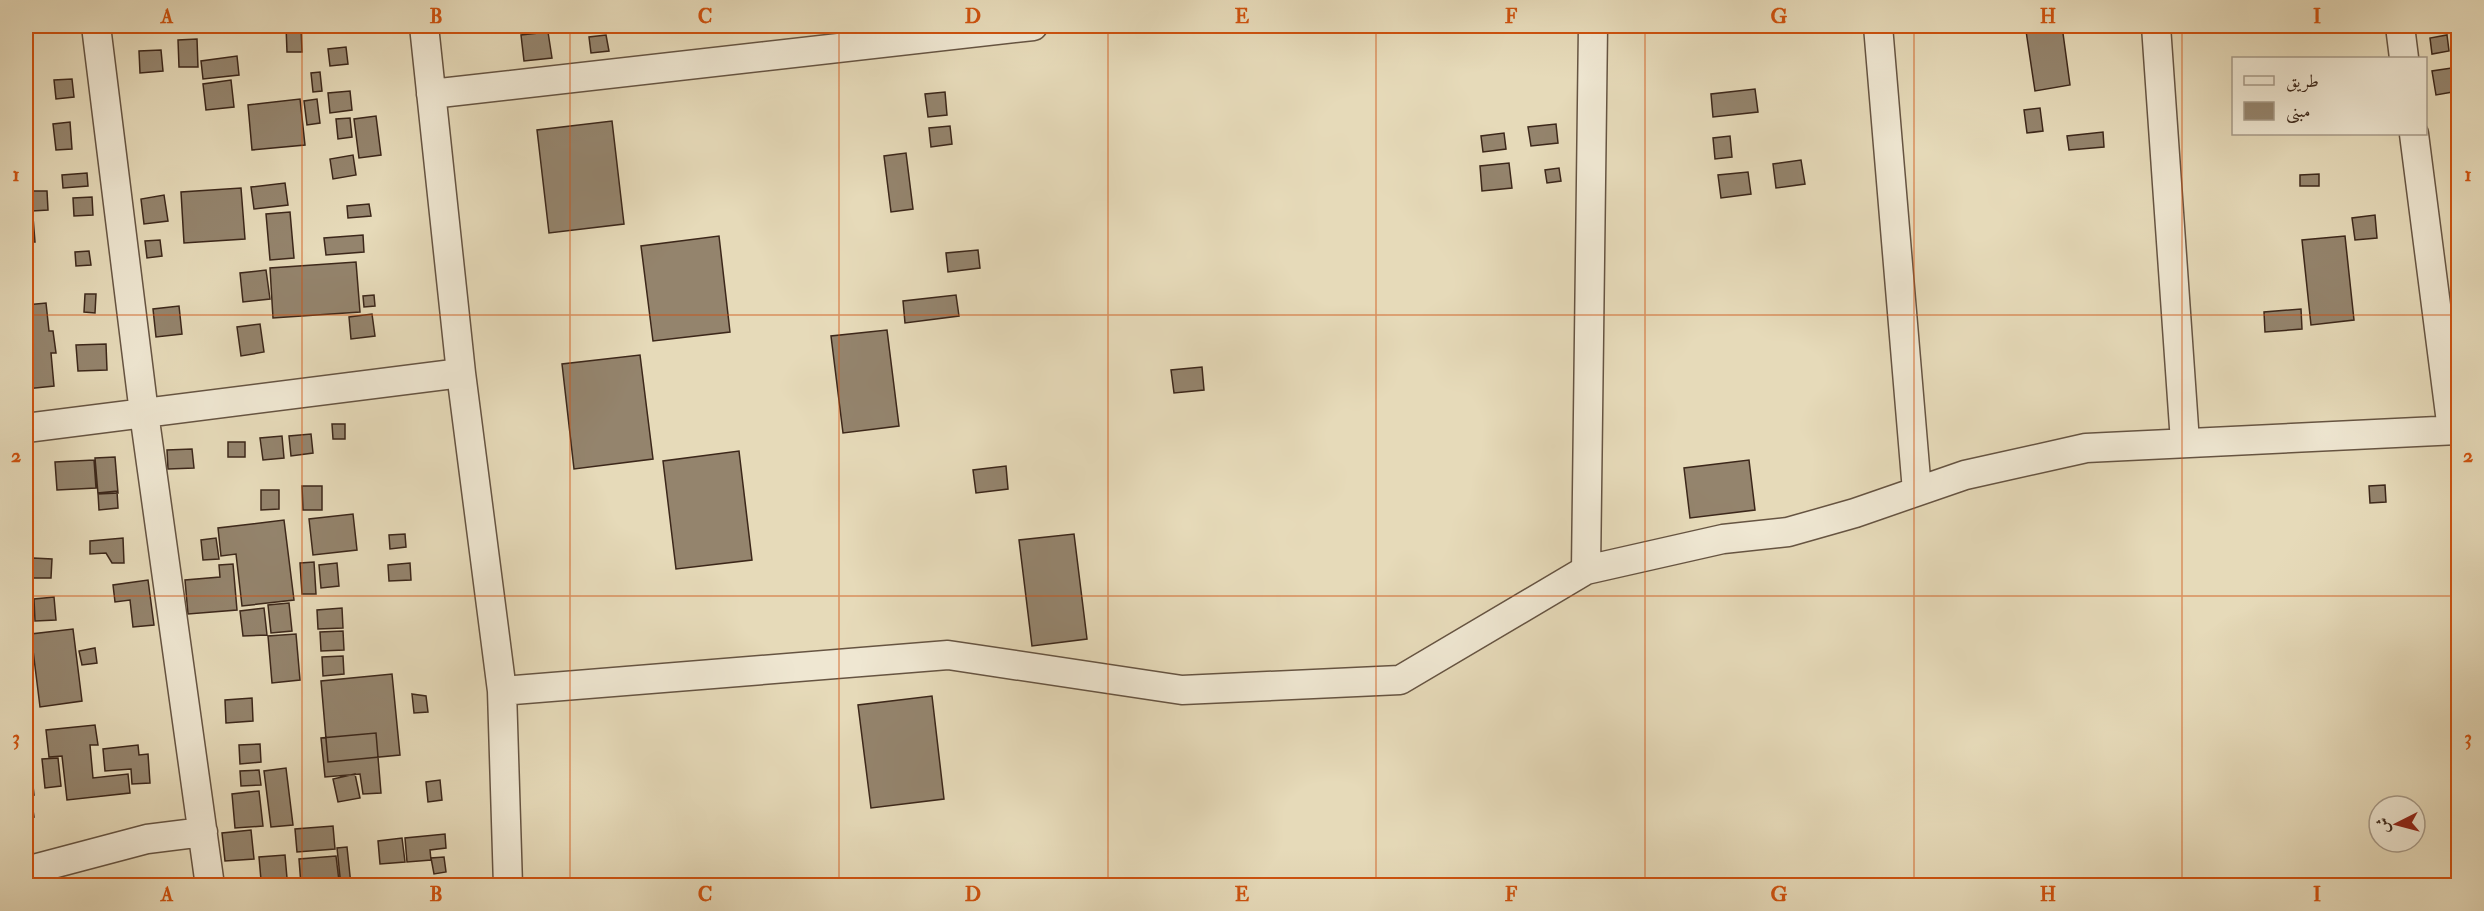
<svg xmlns="http://www.w3.org/2000/svg" width="2484" height="911" font-family="'IM FELL Double Pica',Amiri,serif">
	<style>
		.building { fill: #94846d; stroke: #3c271a; stroke-width: 1.5 }
		.lines { fill: none; stroke-linecap: round; stroke-linejoin: round }
		.minor-casing { stroke: #665442; stroke-width: 31 }
		.minor { stroke: #efe7d2; stroke-width: 28 }
		.grid { fill: none; stroke: #ce520e; stroke-width: 1.5; stroke-opacity: 0.55 }
		.neatline { fill: none; stroke: #ce520e; stroke-width: 2 }
		.grid-label { font-size: 20px; text-anchor: middle; font-weight: bold; fill: #ce520e }
	</style>
	<rect width="100%" height="100%" fill="#e6dab9"/>
	<filter id="stains"><feTurbulence type="fractalNoise" baseFrequency=".00333" numOctaves="4"/><feColorMatrix values="0 0 0 0 .2 0 0 0 0 .09 0 0 0 0 .02 0 0 0 .5 -.17"/></filter>
	<radialGradient id="worn" r=".72"><stop offset=".6" stop-color="#630" stop-opacity="0"/><stop offset="1" stop-color="#630" stop-opacity=".3"/></radialGradient>
	<path class="building" d="M191,26H215L191,28Z
		M230,26H252V27L231,30Z
		M286,26H301L302,52H287Z
		M2062,26L2070,85L2035,91L2026,31Z
		M548,32L552,58L524,61L521,35Z
		M606,35L609,51L591,53L589,37Z
		M2447,35L2449,51L2432,54L2430,38Z
		M197,39L198,67H179L178,40Z
		M346,47L348,64L330,66L328,49Z
		M161,50L163,71L140,73L139,51Z
		M237,56L239,75L203,79L201,61Z
		M2458,67V91L2436,95L2432,71Z
		M320,72L322,91L313,92L311,73Z
		M72,79L74,97L56,99L54,80Z
		M231,80L234,107L206,110L203,84Z
		M1755,89L1758,112L1713,117L1711,94Z
		M350,91L352,110L330,113L328,93Z
		M945,92L947,115L928,117L925,94Z
		M300,99L305,145L252,150L248,105Z
		M317,99L320,123L307,125L304,101Z
		M2040,108L2043,131L2027,133L2024,110Z
		M376,116L381,155L359,158L354,119Z
		M350,118L352,137L338,139L336,119Z
		M612,121L624,224L549,233L537,130Z
		M70,122L72,149L56,150L53,124Z
		M1556,124L1558,143L1531,146L1528,127Z
		M950,126L952,144L931,147L929,128Z
		M2103,132L2104,147L2069,150L2067,136Z
		M1504,133L1506,149L1483,152L1481,136Z
		M1730,136L1732,157L1715,159L1713,138Z
		M906,153L913,209L891,212L884,156Z
		M353,155L356,175L333,179L330,159Z
		M1801,160L1805,184L1776,188L1773,164Z
		M1509,163L1512,188L1482,191L1480,166Z
		M1559,168L1561,181L1547,183L1545,170Z
		M1748,172L1751,194L1721,198L1718,175Z
		M87,173L88,186L63,188L62,175Z
		M2319,174V186H2300V175Z
		M285,183L288,205L254,209L251,187Z
		M241,188L245,239L184,243L181,192Z
		M31,191H47L48,210L32,211Z
		M164,195L168,221L144,224L141,199Z
		M92,197L93,215L74,216L73,198Z
		M369,204L371,216L348,218L347,206Z
		M290,212L294,258L270,260L266,214Z
		M2375,215L2377,238L2355,240L2352,218Z
		M26,217H33L35,242H26Z
		M363,235L364,252L326,255L324,238Z
		M719,236L730,332L653,341L641,246Z
		M2345,236L2354,320L2311,325L2302,240Z
		M160,240L162,256L147,258L145,241Z
		M978,250L980,268L948,272L946,253Z
		M89,251L91,265L76,266L75,252Z
		M356,262L360,312L273,318L270,268Z
		M266,270L270,299L243,302L240,273Z
		M85,294H96L95,313L84,312Z
		M374,295L375,306L364,307L363,296Z
		M956,295L959,316L905,323L903,301Z
		M46,303L49,331H53L56,353H51L54,386L26,389V305Z
		M179,306L182,334L156,337L153,309Z
		M2301,309L2302,329L2265,332L2264,312Z
		M372,314L375,336L351,339L349,317Z
		M260,324L264,352L241,356L237,327Z
		M887,330L899,426L843,433L831,336Z
		M106,344L107,370L78,371L76,345Z
		M640,355L653,459L574,469L562,364Z
		M1202,367L1204,390L1174,393L1171,370Z
		M332,424H345V439H333Z
		M311,434L313,453L291,456L289,436Z
		M282,436L284,458L263,460L260,438Z
		M228,442H245V457H228Z
		M192,449L194,468L168,469L167,450Z
		M739,451L752,560L676,569L663,461Z
		M115,457L118,493L98,494L95,458Z
		M94,460L96,488L57,490L55,462Z
		M1749,460L1755,510L1690,518L1684,468Z
		M1006,466L1008,489L976,493L973,470Z
		M2385,485L2386,502L2370,503L2369,486Z
		M302,486H322V510H303Z
		M261,490H279V509L261,510Z
		M117,491L118,508L99,510L98,493Z
		M353,514L357,550L313,555L309,519Z
		M284,520L294,600L242,606L236,554L221,556L218,528Z
		M405,534L406,547L390,549L389,535Z
		M1074,534L1087,639L1032,646L1019,540Z
		M123,538L124,563H112L106,553L90,554V541Z
		M216,538L219,559L203,560L201,540Z
		M33,558L52,559L51,578H33Z
		M314,562L316,594H302L300,563Z
		M337,563L339,586L321,588L319,565Z
		M410,563L411,580L389,581L388,565Z
		M233,564L237,610L188,614L185,580L220,577L219,565Z
		M148,580L154,625L133,627L130,600L115,602L113,585Z
		M54,597L56,620L35,621L34,599Z
		M289,603L292,631L271,633L268,605Z
		M264,608L267,635L243,636L240,611Z
		M342,608L343,628L318,629L317,610Z
		M73,629L82,701L40,707L31,634Z
		M343,631L344,650L321,651L320,632Z
		M296,634L300,680L272,683L268,636Z
		M95,648L97,663L82,665L79,651Z
		M343,656L344,674L323,676L322,657Z
		M392,674L400,755L328,762L321,681Z
		M412,694L426,696L428,712L414,713Z
		M932,696L944,799L871,808L858,705Z
		M252,698L253,721L226,723L225,700Z
		M26,722L34,795L26,796Z
		M95,725L98,745H90L93,778L128,774L130,793L67,800L62,756L49,757L46,730Z
		M376,733L381,793L363,794L360,774L325,777L321,738Z
		M260,744L261,762L240,764L239,745Z
		M138,745L139,755L148,754L150,783L132,784L131,769L105,771L103,749Z
		M58,758L61,786L45,788L42,759Z
		M286,768L293,825L271,827L264,771Z
		M259,770L261,785L241,786L240,771Z
		M355,774L360,798L338,802L333,779Z
		M440,780L442,800L428,802L426,782Z
		M259,791L263,826L235,828L232,794Z
		M31,796L34,817L26,818V797Z
		M333,826L335,849L297,852L295,829Z
		M251,830L254,859L225,861L222,833Z
		M445,834L446,848L430,850L431,860L407,862L405,838Z
		M402,838L405,862L380,864L378,841Z
		M347,847L351,885L364,886H341L337,848Z
		M285,855L287,878L261,880L259,857Z
		M336,856L339,881L301,885L299,859Z
		M444,857L446,872L434,874L431,858Z"/>
	<g class="lines">
		<g class="minor-casing">
			<path id="minor" d="M96,26L144,413L210,886
				M424,26L461,373L502,691L508,886
				M1878,26L1917,491
				M2156,26L2185,442
				M2400,26L2404,58
				M431,94L1033,26
				M2414,134L2452,430
				M26,428L461,373
				M1586,570L1593,26
				M502,691L948,655L1182,690L1400,680L1586,570L1723,539L1788,532L1855,513L1965,475L2086,448L2458,430
				M26,871L147,839L203,832"/>
		</g>
		<use href="#minor" class="minor"/>
	</g>
	<path class="grid" d="M302,26V886M570,26V886M839,26V886M1108,26V886M1376,26V886M1645,26V886M1914,26V886M2182,26V886M26,315H2458M26,596H2458"/>
	<rect width="2484" height="911" fill="none" stroke="#e6dab9" stroke-width="66"/>
	<rect x="2232" y="57" width="195" height="78" fill="#efe7d2" stroke="#a79a88" stroke-width="1.5"/>
	<rect x="2244" y="76" width="30" height="9" fill="#efe7d2" stroke="#a79a88" stroke-width="1.5"/>
	<text x="2286" y="87" font-size="18" fill="#3c271a">طريق</text>
	<rect x="2244" y="102" width="30" height="18" fill="#94846d" stroke="#a79a88" stroke-width="1.5"/>
	<text x="2286" y="117" font-size="18" fill="#3c271a">مبنى</text>
	<g transform="translate(2397 824) rotate(264)"><circle r="28" fill="#efe7d2" stroke="#a79a88" stroke-width="1.5"/>
	<path d="M0-4.5L10 22L0 15L-10 22Z" fill="#8f2418"/>
	<text y="-9" font-size="16" font-weight="bold" text-anchor="middle" fill="#3c271a">ش</text>
	</g>
	<rect x="33" y="33" width="2418" height="845" class="neatline"/>
	<g class="grid-label">
		<text x="167" y="23">A</text>
		<text x="436" y="23">B</text>
		<text x="705" y="23">C</text>
		<text x="973" y="23">D</text>
		<text x="1242" y="23">E</text>
		<text x="1511" y="23">F</text>
		<text x="1779" y="23">G</text>
		<text x="2048" y="23">H</text>
		<text x="2317" y="23">I</text>
		<text x="16" y="181">1</text>
		<text x="2468" y="181">1</text>
		<text x="16" y="462">2</text>
		<text x="2468" y="462">2</text>
		<text x="16" y="744">3</text>
		<text x="2468" y="744">3</text>
		<text x="167" y="901">A</text>
		<text x="436" y="901">B</text>
		<text x="705" y="901">C</text>
		<text x="973" y="901">D</text>
		<text x="1242" y="901">E</text>
		<text x="1511" y="901">F</text>
		<text x="1779" y="901">G</text>
		<text x="2048" y="901">H</text>
		<text x="2317" y="901">I</text>
	</g>
	<rect width="100%" height="100%" filter="url(#stains)"/>
	<rect width="100%" height="100%" fill="url(#worn)"/>
</svg>
